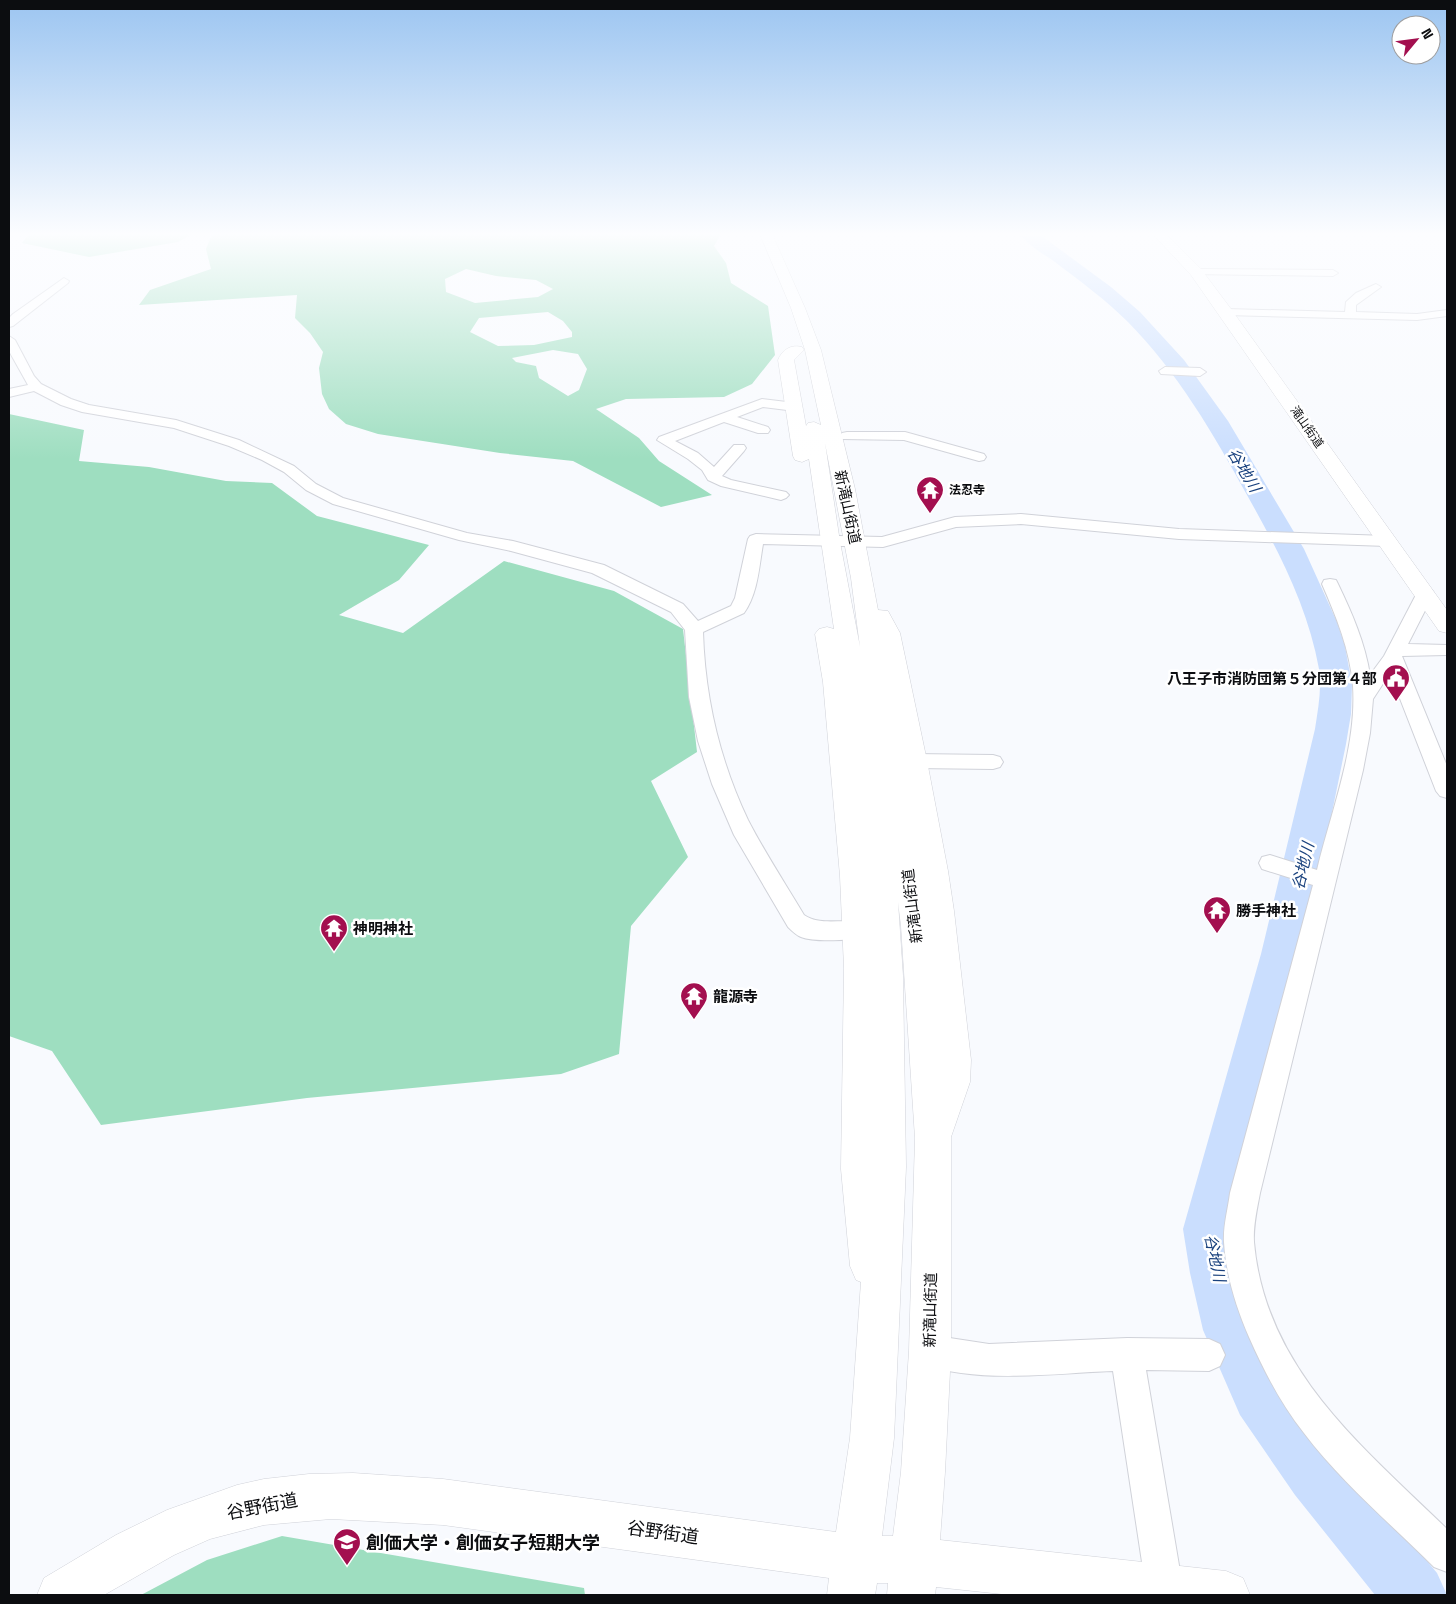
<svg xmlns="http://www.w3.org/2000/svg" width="1456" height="1604" font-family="'Space Grotesk','Noto Sans JP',sans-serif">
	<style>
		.green { fill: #9edec0; fill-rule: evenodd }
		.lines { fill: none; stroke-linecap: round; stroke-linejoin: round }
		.river { fill: #cadefe; fill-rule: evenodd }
		.minor-casing { stroke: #d0d2d9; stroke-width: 2 }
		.secondary-casing { stroke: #d0d2d9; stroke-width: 1 }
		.trunk-casing { stroke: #d0d2d9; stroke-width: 1 }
		.minor { fill: #fff; fill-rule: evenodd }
		.secondary { fill: #fff; fill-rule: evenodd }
		.trunk { fill: #fff; fill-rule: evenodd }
		.labels { text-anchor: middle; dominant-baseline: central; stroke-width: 5; stroke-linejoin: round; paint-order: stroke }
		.far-street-label { font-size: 12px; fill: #0c0d10; stroke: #fff }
		.far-poi-label { font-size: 12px; font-weight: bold; fill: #0c0d10; stroke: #fff; text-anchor: start }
		.street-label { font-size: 15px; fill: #0c0d10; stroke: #fff }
		.poi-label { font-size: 15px; font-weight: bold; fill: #0c0d10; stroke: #fff; text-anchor: start }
		.water-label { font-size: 16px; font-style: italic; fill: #1a427e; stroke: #fff }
		.near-street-label { font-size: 18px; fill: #0c0d10; stroke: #fff }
		.near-poi-label { font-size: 18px; font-weight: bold; fill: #0c0d10; stroke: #fff; text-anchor: start }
	</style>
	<rect width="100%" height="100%" fill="#f8fafe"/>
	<path class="green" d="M29,234H192L178,242L89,257L22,243Z
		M212,234H721L714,246L726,263L731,283L768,306L775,355L752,384L724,397L626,399L596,409L639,438L659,461L712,495L661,507L573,461L500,453L378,434L346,424L329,409L322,394L319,368L323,352L310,333L295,318L297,295L139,305L150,290L211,269L206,249ZM466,269L496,276L536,280L553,289L538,297L475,303L446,292L445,279ZM548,312L563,321L572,332V337L534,345L498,346L470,332L479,318ZM553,350L578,354L587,369L579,390L568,396L539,378L536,366L516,362L512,358Z
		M9,414L84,430L79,461L149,467L226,481L272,483L317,516L429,545L399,580L339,615L403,633L504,561L614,591L683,629L697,752L651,781L688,857L631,926L619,1054L561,1074L307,1098L101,1125L52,1051L9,1036Z
		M282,1536L584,1588L585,1595H141L207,1560Z"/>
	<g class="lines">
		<path class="river" d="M1020,234H1039L1111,287L1140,312L1184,360L1228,421L1304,549L1337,622L1345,646L1352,685L1351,714L1346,744L1303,954L1233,1229L1256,1324L1280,1375L1337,1453L1437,1573L1447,1595H1375L1295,1495L1240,1415L1203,1330L1190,1273L1183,1229L1261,954L1315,729C1318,709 1322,689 1319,669C1308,607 1278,550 1247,495C1213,433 1178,373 1128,322C1106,300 1080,281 1055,262C1044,254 1028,246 1020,234Z"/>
		<g class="minor-casing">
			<path id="minor" d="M1196,269L1333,270L1338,273L1333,276L1192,274L1191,272L1192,270Z
				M64,278L69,281L68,283L13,326L9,327V318L13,314Z
				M1376,284L1381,287L1356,305V312L1417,314L1447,310V316L1417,320L1226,315L1220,312L1226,309L1345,312L1346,302L1356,293Z
				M9,336L15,340L34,376L41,384L71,399L89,405L176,420L239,440L294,466L316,484L343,498L467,533L513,541L604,565L683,604L698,621L731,606L735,598L748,539L750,536L756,534L882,537L955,517L1021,514L1179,529L1387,536L1393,538L1395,541L1393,544L1387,546L1179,539L1021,524L956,527L883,547L763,544C759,567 758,593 744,613L703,632C705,698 720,761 748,820C765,853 785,883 804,915C821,927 845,917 865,924L869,930L865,936C852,941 813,942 801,937C796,935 792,931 788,927L734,835L712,784L698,741L689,697L685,630L671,612L592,573L511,551L459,540L333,504L306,490L284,472L262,460L229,446L174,428L82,412L61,405L34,391L9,397V389L28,385L9,351Z
				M1165,367L1200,368L1206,372L1200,376L1161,374L1159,371Z
				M762,399L795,403L802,407L795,411L763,407L737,417L768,427L770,430L768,433H758L724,422L675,441L698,453L714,467L734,445H744L746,448L744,451L722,476L731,480L786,492L789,495L786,498L781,500L721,486L708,480L702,470L688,459L657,440L659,437Z
				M847,432H905L984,454L986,457L984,460L979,461L904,440L842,439L840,436L842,433Z
				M1330,579L1336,580L1338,584C1352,613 1365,643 1370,675L1384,656L1419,589H1431L1434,593L1408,644L1447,645V655L1402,656L1447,766V798L1440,796L1436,791L1390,673L1373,699L1370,733L1363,770L1260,1193C1257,1209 1253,1226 1254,1242C1265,1369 1363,1447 1447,1529V1572L1434,1567C1391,1524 1341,1482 1304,1433C1281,1404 1264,1371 1249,1337C1236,1307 1226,1275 1224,1242C1223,1226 1228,1209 1230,1193L1313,885L1262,869L1259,863L1262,857L1270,855L1317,870C1331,811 1357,748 1353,686C1350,650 1336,616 1322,584L1324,580Z
				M914,754L993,755L1000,757L1003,762L1000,767L993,769L914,768L907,766L904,761L907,756Z
				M930,1335L989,1344L1127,1338L1209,1339L1220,1344L1225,1355L1220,1366L1209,1371L1146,1370L1184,1595H1147L1113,1371C1056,1373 972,1385 919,1362L914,1351L919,1340Z"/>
		</g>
		<g class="secondary-casing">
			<path id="secondary" d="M760,234H772L805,308L821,350L855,489L878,610L888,611L900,633L927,761L948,871L954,911L971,1060L970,1082L951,1137V1351L945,1472L940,1540L1226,1571L1243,1578L1250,1595H1011L936,1587L935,1595H887L888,1583H877L875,1595H827L829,1578L443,1525L331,1519L264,1525L210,1539L174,1555L104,1595H37L44,1578L116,1535L167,1510L237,1485L264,1479L309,1474L353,1473L443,1479L836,1532L850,1438L861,1282L856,1280L850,1266L841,1169L844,968L840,876L823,682L815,634L819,629L827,627L834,629L809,459L802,462L795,460L793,456L778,360C782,350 791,344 802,347L804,350L794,360L806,426L808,423L814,422L821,425L805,350L791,308ZM825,443L851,578L860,647L840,542ZM898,902L901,926L915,1138L909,1351L901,1472L893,1536H882L894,1438L906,1167L903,976Z"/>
		</g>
		<g class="trunk-casing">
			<path id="trunk" d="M1153,234H1166L1201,269L1231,309L1447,610V633L1439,631L1191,275Z"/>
		</g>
		<use href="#minor" class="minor"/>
		<use href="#secondary" class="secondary"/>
		<use href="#trunk" class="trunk"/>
	</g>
	<linearGradient id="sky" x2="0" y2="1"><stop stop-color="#9cc5f1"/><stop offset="0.51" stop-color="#fcfdff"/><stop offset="1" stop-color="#fcfdff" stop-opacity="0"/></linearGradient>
	<rect width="1456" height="459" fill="url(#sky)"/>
	<defs>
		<g id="temple-pin" transform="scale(1.4375)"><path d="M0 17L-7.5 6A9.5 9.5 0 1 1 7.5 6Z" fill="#a30f4f" stroke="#fff"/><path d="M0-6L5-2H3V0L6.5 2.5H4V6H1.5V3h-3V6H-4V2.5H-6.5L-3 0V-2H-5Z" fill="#fff"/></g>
		<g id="civic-pin" transform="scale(1.4375)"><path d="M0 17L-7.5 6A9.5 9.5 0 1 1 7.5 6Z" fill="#a30f4f" stroke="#fff"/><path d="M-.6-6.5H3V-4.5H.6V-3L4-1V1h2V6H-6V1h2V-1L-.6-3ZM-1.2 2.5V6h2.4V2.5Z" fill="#fff"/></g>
		<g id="university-pin" transform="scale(1.4375)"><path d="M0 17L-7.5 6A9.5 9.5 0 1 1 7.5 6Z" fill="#a30f4f" stroke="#fff"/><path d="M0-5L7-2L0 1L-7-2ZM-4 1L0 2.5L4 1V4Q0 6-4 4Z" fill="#fff"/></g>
	</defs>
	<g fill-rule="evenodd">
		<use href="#temple-pin" x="930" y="490"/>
		<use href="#civic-pin" x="1396" y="678"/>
		<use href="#temple-pin" x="1217" y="910"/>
		<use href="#temple-pin" x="334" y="928"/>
		<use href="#temple-pin" x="694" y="996"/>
		<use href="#university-pin" x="347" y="1542"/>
	</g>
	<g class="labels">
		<g class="far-street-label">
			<text transform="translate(1307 427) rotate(55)">滝山街道</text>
		</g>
		<g class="far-poi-label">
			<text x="949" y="490">法忍寺</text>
		</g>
		<g class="street-label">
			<text transform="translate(848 507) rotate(78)">新滝山街道</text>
			<text transform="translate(912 906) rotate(-97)">新滝山街道</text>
			<text transform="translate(930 1310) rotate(-89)">新滝山街道</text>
		</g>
		<g class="poi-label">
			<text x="1377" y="678" text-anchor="end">八王子市消防団第５分団第４部</text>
			<text x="1236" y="910">勝手神社</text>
			<text x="353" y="928">神明神社</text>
			<text x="713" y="996">龍源寺</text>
		</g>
		<g class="water-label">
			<text transform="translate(1244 470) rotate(59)">谷地川</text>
			<text transform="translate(1303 866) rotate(-77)">谷地川</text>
			<text transform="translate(1215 1258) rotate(78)">谷地川</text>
		</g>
		<g class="near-street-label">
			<text transform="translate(262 1506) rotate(-11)">谷野街道</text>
			<text transform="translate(663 1532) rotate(8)">谷野街道</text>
		</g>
		<g class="near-poi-label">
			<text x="366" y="1542">創価大学・創価女子短期大学</text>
		</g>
	</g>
	<rect width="1456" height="1604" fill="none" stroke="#0c0d10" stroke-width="20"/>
	<g transform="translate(1416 40) rotate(61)"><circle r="24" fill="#ffffff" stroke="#9e9e9f"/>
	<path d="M0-4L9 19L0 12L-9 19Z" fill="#a30f4f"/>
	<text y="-8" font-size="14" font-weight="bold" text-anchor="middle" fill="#0c0d10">N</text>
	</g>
</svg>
